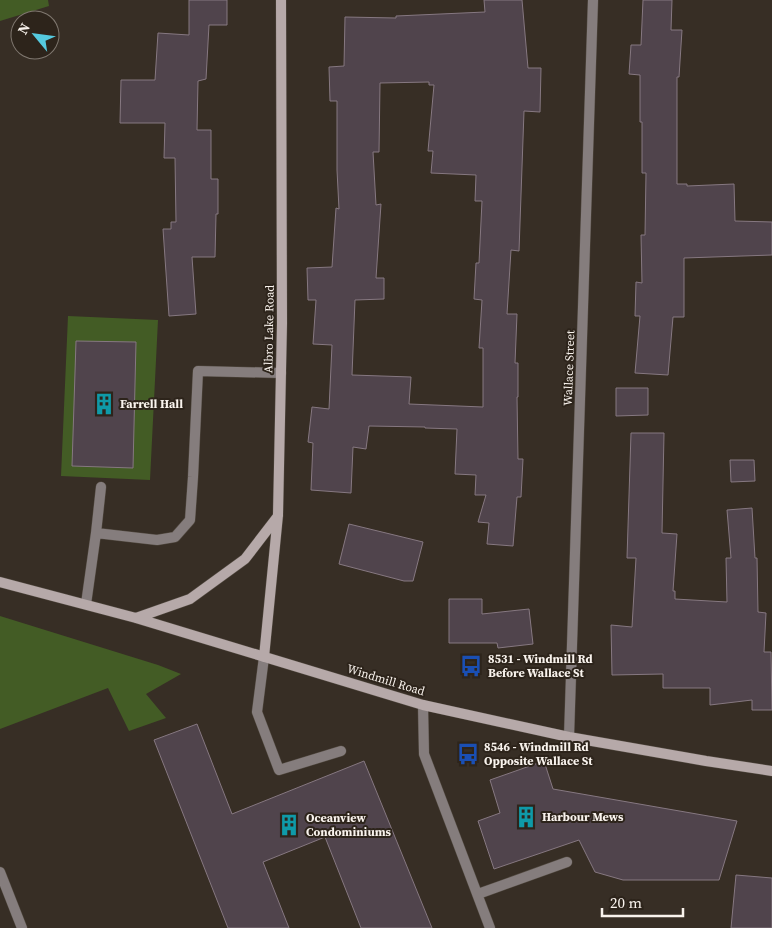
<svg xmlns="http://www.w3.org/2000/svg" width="772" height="928" font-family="'Source Serif 4',serif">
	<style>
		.green { fill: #435c25 }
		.building { fill: #50444c; stroke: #867881; fill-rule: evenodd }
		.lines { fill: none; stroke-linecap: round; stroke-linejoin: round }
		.service-casing { stroke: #524a41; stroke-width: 11 }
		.minor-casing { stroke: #524a41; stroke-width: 11 }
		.secondary-casing { stroke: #524a41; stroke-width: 11 }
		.service { stroke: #857d7d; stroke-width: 10 }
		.minor { stroke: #857d7d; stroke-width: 10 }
		.secondary { stroke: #b6a9a9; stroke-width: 10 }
		.labels { text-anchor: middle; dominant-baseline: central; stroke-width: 4; stroke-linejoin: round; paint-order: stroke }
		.street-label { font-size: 12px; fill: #f9f3ed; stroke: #2d241b }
		.poi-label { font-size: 12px; font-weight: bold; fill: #f9f3ed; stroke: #2d241b; text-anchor: start }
	</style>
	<rect width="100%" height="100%" fill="#372e25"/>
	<path class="green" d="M0,0H48L49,6L0,21Z
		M68,316L158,320L150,480L61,476Z
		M0,616L158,665L181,674L146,694L166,718L129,731L108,688L0,729Z"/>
	<path class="building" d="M189,0H227V25H209L206,79L198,81L197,130H211V179H218V214H216L215,257H192L196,314L169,316L163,229H171V222H176L175,158H164L165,123H120L121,80H155L158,33L189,35Z
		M484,0H522L528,68H541L540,112L524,111L519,251L511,250L507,314H517L515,363H518V397H517L518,459H523L521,497H517L513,546L487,544L489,523L478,522L486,495H475L476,475L455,474L457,429L425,428V427L369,426L366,449L353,447L351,493L311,490L313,443L308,442L312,407L329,409L332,345L313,344L316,300H308L307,268L332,267L336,208L339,209L337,170V101H330L329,67L344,66L345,17L396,18V16L485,12ZM429,82V85H434L428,151H433L431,173L476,175L475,201H482L479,263H476L474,299L482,300L479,348H483V407L409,404L411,377L352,375L355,300L384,299V278H376L381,204L376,205L373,152H379L380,83Z
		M643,0H672L671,30H682L679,77H677V184H687V186L734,184L735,221L772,222V255L684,258V317H673L668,375L635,373L640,316H635L636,282L642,283L641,235H645L646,173H642V122H640V75L629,74L631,45H641Z
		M76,341L136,342L133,468L72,466Z
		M616,388H648V415L616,416Z
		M631,433H664L662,533L677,534L673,591H675V599L727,602L726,558H731L727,510L752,508L755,558H757L758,612L766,613L764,652H771L772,710H752V700L710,705V688H663V674L612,675L611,625L632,627L636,558H627Z
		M730,460H754L755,481L731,482Z
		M349,524L423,542L413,581H404L339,564Z
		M449,599H482V614L529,609L533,644L498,648L497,643H449Z
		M197,724L232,814L364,761L432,928H361L325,837L263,862L289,928H228L154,740Z
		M544,761L553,789L737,821L719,880H623L595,872L579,840L494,869L478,821L500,813L490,780Z
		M736,875L772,878V928H731Z"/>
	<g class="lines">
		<g class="service-casing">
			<path id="service" d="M96,533L157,540L175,537L190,520L193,477L198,371L281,373
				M86,604L96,533L101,487
				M264,657L257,712L279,770L341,751
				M423,705L424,754L490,928
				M478,894L567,862"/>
		</g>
		<g class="minor-casing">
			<path id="minor" d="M569,737L593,0
				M0,872L22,928"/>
		</g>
		<g class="secondary-casing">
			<path id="secondary" d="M0,582L136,618L423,705L569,737L706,761L772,771
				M136,618L190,599L245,559L278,516
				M264,657L278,515L282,323L281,0"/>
		</g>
		<use href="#service" class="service"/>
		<use href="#minor" class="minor"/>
		<use href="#secondary" class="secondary"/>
	</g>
	<defs>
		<g id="building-bare" transform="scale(1.725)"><path d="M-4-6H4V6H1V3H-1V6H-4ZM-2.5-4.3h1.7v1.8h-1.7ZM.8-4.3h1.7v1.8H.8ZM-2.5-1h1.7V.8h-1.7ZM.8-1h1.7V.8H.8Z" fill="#0f9aa8" stroke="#2d241b" stroke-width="2.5" paint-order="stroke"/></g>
		<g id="bus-bare" transform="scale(1.725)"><path d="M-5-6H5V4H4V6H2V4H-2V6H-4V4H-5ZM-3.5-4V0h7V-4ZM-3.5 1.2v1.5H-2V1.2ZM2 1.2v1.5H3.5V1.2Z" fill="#1a4fb4" stroke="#2d241b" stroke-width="2.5" paint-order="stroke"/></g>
	</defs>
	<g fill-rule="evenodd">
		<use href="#building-bare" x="104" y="404"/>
		<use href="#bus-bare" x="471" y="666"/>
		<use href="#bus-bare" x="468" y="754"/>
		<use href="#building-bare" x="526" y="817"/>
		<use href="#building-bare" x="289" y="825"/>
	</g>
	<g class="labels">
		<g class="street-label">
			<text transform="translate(269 329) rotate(-89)">Albro Lake Road</text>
			<text transform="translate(569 368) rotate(-88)">Wallace Street</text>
			<text transform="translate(386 680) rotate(17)">Windmill Road</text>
		</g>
		<g class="poi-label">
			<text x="120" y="404">Farrell Hall</text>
			<text x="488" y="659">8531 - Windmill Rd<tspan x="488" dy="14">Before Wallace St</tspan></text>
			<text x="484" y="747">8546 - Windmill Rd<tspan x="484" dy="14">Opposite Wallace St</tspan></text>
			<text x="542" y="817">Harbour Mews</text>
			<text x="306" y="818">Oceanview<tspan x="306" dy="14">Condominiums</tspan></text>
		</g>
	</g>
	<g transform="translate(35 35) rotate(299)"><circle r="24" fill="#2d241b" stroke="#7f776f"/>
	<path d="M0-4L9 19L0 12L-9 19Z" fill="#55cadf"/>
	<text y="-8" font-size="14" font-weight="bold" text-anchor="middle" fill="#f9f3ed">N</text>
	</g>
	<path d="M602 908v8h81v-8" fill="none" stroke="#f9f3ed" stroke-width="2.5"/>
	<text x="610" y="908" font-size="15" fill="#f9f3ed" stroke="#2d241b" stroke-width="4" paint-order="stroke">20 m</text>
</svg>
